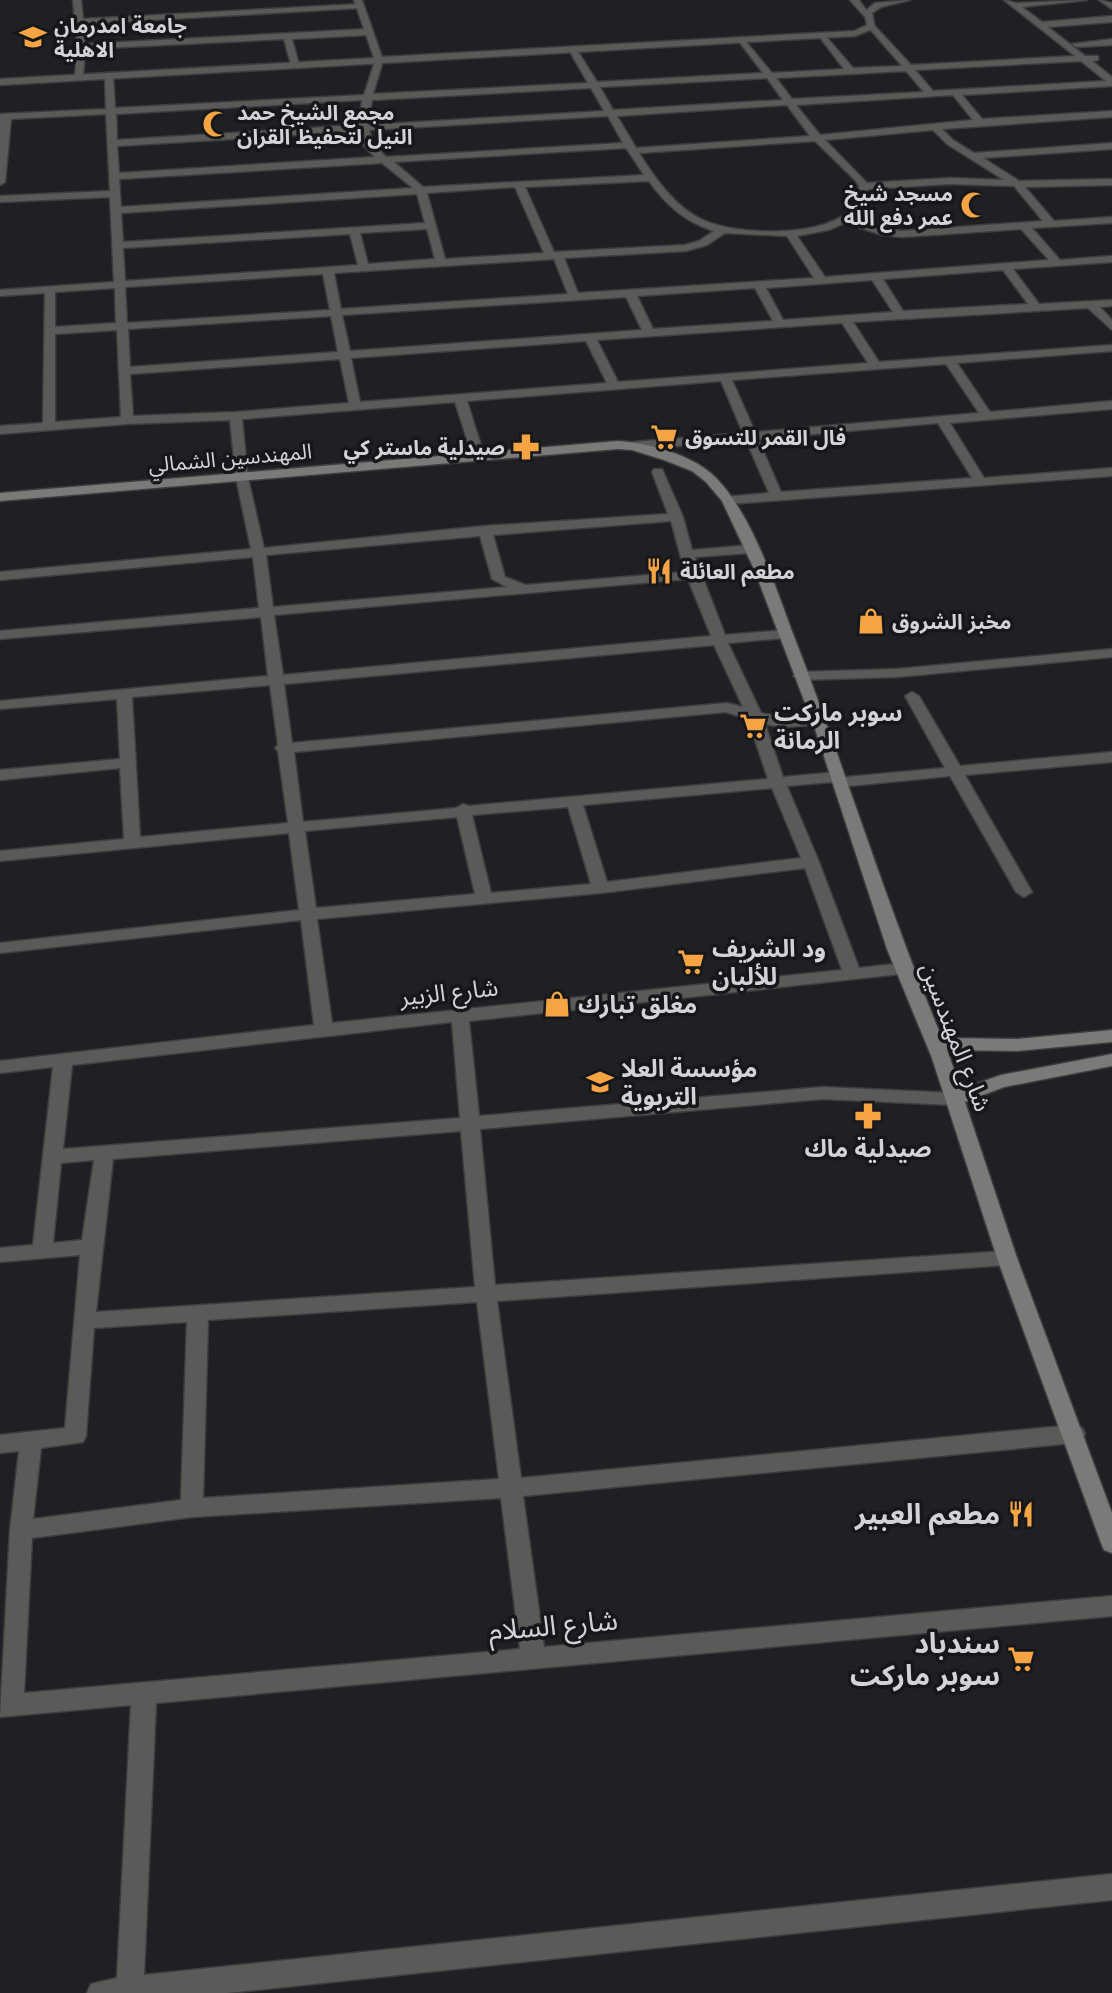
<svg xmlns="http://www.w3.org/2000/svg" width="1112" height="1993" font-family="'Space Grotesk','Noto Sans Arabic',sans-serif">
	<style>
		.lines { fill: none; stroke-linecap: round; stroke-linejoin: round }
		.minor-casing { stroke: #3c3d3f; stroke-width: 3 }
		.tertiary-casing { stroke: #3c3d3f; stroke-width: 3 }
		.secondary-casing { stroke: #3c3d3f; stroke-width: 3 }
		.minor { fill: #5b5a58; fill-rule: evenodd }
		.tertiary { fill: #5b5a58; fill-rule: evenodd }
		.secondary { fill: #7c7a78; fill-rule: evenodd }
		.labels { text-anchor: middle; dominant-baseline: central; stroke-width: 7; stroke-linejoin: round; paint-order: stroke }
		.far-poi-label { font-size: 21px; font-weight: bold; fill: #d2d3d5; stroke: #16171a; text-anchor: start }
		.far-street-label { font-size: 21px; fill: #d2d3d5; stroke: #16171a }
		.poi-label { font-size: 24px; font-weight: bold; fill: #d2d3d5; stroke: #16171a; text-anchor: start }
		.street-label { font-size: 24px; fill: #d2d3d5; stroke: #16171a }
		.near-poi-label { font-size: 28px; font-weight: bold; fill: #d2d3d5; stroke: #16171a; text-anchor: end }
		.near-street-label { font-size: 28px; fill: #d2d3d5; stroke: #16171a }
	</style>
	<rect width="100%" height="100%" fill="#1f2023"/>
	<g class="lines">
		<g class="minor-casing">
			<path id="minor" d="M73,0H81L83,19L360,4L364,6L360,8L83,24L85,44L368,29L372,32L368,35L292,39L299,65L295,68L291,65L284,39L85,49L83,77L79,80L75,77L77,47Z
				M850,0H859L871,17H865Z
				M1004,0L1016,3L1087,0L1022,7L1042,22L1112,16V22L1048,27L1085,56H1098V60L1092,61L1112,77V86L962,95L982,119L1112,111V117L942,129L953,140L974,153L1112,143V149L983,158L1019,181L1112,179V185L1025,187L1054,221L1112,217V223L1032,228L1060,260L1112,256V262L1013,269L1039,304L1112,300V306L1100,307L1112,320V330L1088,308L853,322L879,362L1112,345V351L957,363L990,412L1112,401V409L950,423L984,478L1112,468V476L728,504L722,500L723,497L769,493L746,440L633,450L627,446L633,442L743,433L721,381L467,401L484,455L478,459L472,455L455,402L242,419L248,478L264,548L485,526L668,514L652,472L654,469H662L683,517L692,550L751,545L758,549L751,553L695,557L725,635L785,630L792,634L785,638L728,643L761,713C779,719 815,711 824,719C813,728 779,728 765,724L783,777L838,772L846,777L945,768L905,696L912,692L919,696L960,766L1112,752V762L965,775L1032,892L1024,897L1016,892L950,776L839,787L831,782L787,786L819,862L859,968L904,963L910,965L913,969L910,973L469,1021L479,1116L823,1087L954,1093L961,1094L963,1099L961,1104L954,1105L823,1099L480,1129L495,1285L1007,1251L1014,1253L1017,1258L1014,1263L1007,1265L497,1301L521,1478L1074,1425L1082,1428L1085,1434L1082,1440L1074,1443L523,1496L544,1647L1112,1596V1616L156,1703L144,1975L1112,1874V1900L227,1993H87L91,1984L117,1978L131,1705L0,1717L10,1530L19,1451L0,1453V1435L65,1428L80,1255L0,1262V1248L33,1245L53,1067L0,1073V1061L314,1025L301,920L0,953V943L299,910L289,833L0,861V851L124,839L120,768L0,780V770L120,759L117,699L0,709V701L268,676L261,617L0,639V631L259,608L253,557L0,580V572L251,549L236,478L230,420L127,424L0,434V426L43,423L45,293L0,296V290L114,282L110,197L0,202V196L110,191L106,114L11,119L5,182L0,185V114L106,109L105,76L109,73L113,76L115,108L364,95L375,61L379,58L383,61L373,94L588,83L569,50L573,47L577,50L597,82L763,73L738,40L742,37L772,73L844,69L819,36L823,33L853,68L902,66L869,28L872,23L911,65L1075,56ZM1081,61L1106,81L933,91L915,70ZM906,71L924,92L792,99L776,78ZM767,78L783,100L613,110L600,87ZM591,88L604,111L368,125L372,100ZM953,95L973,120L820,135L796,105ZM362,100L359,125L117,140L116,114ZM787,105L810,136L636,148L617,116ZM608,116L623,143L386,157L373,144L369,130ZM933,130L947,144L1004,180L950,178L867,183L825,140ZM359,131L363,145L375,157L119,173L117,146ZM815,141L855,180L859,186C858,192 858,201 854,206C829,239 734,236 701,219C674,206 655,178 639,153ZM626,148L644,175L423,187L394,162ZM382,163L413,188L121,207L119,179ZM649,181C666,205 685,222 714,231L699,241L685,245L554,252L525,187ZM950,184L1014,186L1043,221L902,231L883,229L852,219L866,205L868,189ZM515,187L544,253L445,259L427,193ZM417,194L425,223L123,242L121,213ZM845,223L882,235L902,237L1021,229L1049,260L825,277L797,236L828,230ZM427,229L435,259L368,264L360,233ZM725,233L787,236L814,278L578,293L564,258L686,251L707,245ZM350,234L358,265L125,281L123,248ZM554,259L568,294L341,309L334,273ZM1003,270L1028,304L903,311L883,279ZM323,274L330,310L127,323L125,287ZM872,280L893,312L783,320L766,288ZM115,288L116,323L55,327V292ZM755,288L773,321L653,329L637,296ZM626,297L642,330L350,351L342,315ZM331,316L338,352L130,367L128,329ZM842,323L868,363L618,382L597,340ZM117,330L121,417L55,422V334ZM586,341L607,383L360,402L351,358ZM340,359L349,403L236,412L133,416L130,374ZM946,364L979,413L755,432L732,380ZM938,423L972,478L781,492L758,439ZM671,521L685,572L526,585L505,577L493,535ZM480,536L492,579L507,587L273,607L266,555ZM688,579L711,636L283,675L274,615ZM714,645L743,707L727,703L292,743L284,684ZM270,685L278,745L275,748L278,751L288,823L140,837L132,697ZM726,712L748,719L768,779L469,806L463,804L456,808L303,822L294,752ZM772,788L801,858L607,882L583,805ZM568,807L591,884L491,893L472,815ZM457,817L475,894L316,908L305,831ZM805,868L842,970L332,1023L317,919L601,893ZM452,1022L460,1118L63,1149L72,1065ZM461,1131L475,1287L96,1312L113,1159ZM94,1160L82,1240L53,1243L61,1163ZM477,1302L499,1479L203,1498L208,1320ZM187,1322L181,1500L33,1519L41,1448L83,1442L86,1436L94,1328ZM501,1498L520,1649L24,1693L32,1538L192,1517Z
				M1099,0L1112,3V9Z
				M1112,39V45L1076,47L1072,44Z
				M1112,649V657L897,677L800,680L793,676L800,672L897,669Z"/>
		</g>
		<g class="tertiary-casing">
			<path id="tertiary" d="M354,0H362L382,57L854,31L867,25L864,12L875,3L910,0L881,7L872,13L875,28L855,36L0,85V79L374,58Z"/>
		</g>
		<g class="secondary-casing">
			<path id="secondary" d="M618,441C649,443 694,455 716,478C753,516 776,589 795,639C846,771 887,907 942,1038L1017,1039L1112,1030V1042L1017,1051L947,1050L961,1089L1001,1075L1112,1054V1066L1004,1087L965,1102L1017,1258L1112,1513V1553L1104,1550L1101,1543L997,1258L932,1058L887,949L815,729L754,569L722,501L706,482L692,471L664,460L632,450L618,449L0,501V493Z"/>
		</g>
		<use href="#minor" class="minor"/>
		<use href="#tertiary" class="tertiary"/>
		<use href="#secondary" class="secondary"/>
	</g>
	<defs>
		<g id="university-bare" transform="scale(2.1)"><path d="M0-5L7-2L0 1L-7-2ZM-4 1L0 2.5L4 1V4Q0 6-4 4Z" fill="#f4a443" stroke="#16171a" stroke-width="2.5" paint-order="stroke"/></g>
		<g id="mosque-bare" transform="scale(2.1)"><path d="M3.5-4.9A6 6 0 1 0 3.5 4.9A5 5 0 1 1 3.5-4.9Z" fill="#f4a443" stroke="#16171a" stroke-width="2.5" paint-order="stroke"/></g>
		<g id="supermarket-bare" transform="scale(2.1)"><path d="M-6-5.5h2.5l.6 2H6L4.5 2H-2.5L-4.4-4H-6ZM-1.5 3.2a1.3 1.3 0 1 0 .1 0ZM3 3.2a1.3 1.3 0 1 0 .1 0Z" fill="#f4a443" stroke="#16171a" stroke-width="2.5" paint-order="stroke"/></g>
		<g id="pharmacy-bare" transform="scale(2.1)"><path d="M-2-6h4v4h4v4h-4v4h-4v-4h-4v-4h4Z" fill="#f4a443" stroke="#16171a" stroke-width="2.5" paint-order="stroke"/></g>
		<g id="restaurant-bare" transform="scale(2.1)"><path d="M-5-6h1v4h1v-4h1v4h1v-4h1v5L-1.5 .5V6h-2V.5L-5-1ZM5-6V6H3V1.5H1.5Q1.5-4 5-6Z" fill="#f4a443" stroke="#16171a" stroke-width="2.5" paint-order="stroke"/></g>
		<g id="shop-bare" transform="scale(2.1)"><path d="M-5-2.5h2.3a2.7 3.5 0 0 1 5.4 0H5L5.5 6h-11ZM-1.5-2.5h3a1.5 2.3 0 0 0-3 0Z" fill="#f4a443" stroke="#16171a" stroke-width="2.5" paint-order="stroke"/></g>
		<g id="school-bare" transform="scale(2.1)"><path d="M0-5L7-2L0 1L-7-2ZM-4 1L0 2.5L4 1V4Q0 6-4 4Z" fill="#f4a443" stroke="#16171a" stroke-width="2.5" paint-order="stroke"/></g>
	</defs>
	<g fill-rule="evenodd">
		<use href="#university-bare" x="33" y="37"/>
		<use href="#mosque-bare" x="216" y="124"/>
		<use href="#mosque-bare" x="974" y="205"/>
		<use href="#supermarket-bare" x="664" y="437"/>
		<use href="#pharmacy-bare" x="526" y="447"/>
		<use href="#restaurant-bare" x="659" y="571"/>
		<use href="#shop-bare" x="871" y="621"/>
		<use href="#supermarket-bare" x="753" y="726"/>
		<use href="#supermarket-bare" x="691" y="962"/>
		<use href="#shop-bare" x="557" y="1004"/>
		<use href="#school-bare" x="600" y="1082"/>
		<use href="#pharmacy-bare" x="868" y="1116"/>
		<use href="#restaurant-bare" x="1021" y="1514"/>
		<use href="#supermarket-bare" x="1021" y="1659"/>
	</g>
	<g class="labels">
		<g class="far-poi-label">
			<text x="54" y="25">جامعة امدرمان<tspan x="54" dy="24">الاهلية</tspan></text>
			<text x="237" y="112">مجمع الشيخ حمد<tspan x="237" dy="24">النيل لتحفيظ القران</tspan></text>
			<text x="953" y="193" text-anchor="end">مسجد شيخ<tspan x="953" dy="24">عمر دفع الله</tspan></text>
			<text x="685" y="437">فال القمر للتسوق</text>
			<text x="505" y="447" text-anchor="end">صيدلية ماستر كي</text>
			<text x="680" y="571">مطعم العائلة</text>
			<text x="892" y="621">مخبز الشروق</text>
		</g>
		<g class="far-street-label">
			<text transform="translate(230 458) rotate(-5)">المهندسين الشمالي</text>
		</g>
		<g class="poi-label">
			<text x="774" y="712">سوبر ماركت<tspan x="774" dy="28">الرمانة</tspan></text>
			<text x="712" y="948">ود الشريف<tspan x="712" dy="28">للألبان</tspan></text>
			<text x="578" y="1004">مغلق تبارك</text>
			<text x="621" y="1068">مؤسسة العلا<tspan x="621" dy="28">التربوية</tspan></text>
			<text x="868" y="1148" text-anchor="middle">صيدلية ماك</text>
		</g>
		<g class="street-label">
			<text transform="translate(449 992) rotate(-6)">شارع الزبير</text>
			<text transform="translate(956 1037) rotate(69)">شارع المهندسين</text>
		</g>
		<g class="near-poi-label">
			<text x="1000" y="1514">مطعم العبير</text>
			<text x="1000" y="1643">سندباد<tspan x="1000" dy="32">سوبر ماركت</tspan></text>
		</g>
		<g class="near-street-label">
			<text transform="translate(553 1625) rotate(-5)">شارع السلام</text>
		</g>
	</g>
</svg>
